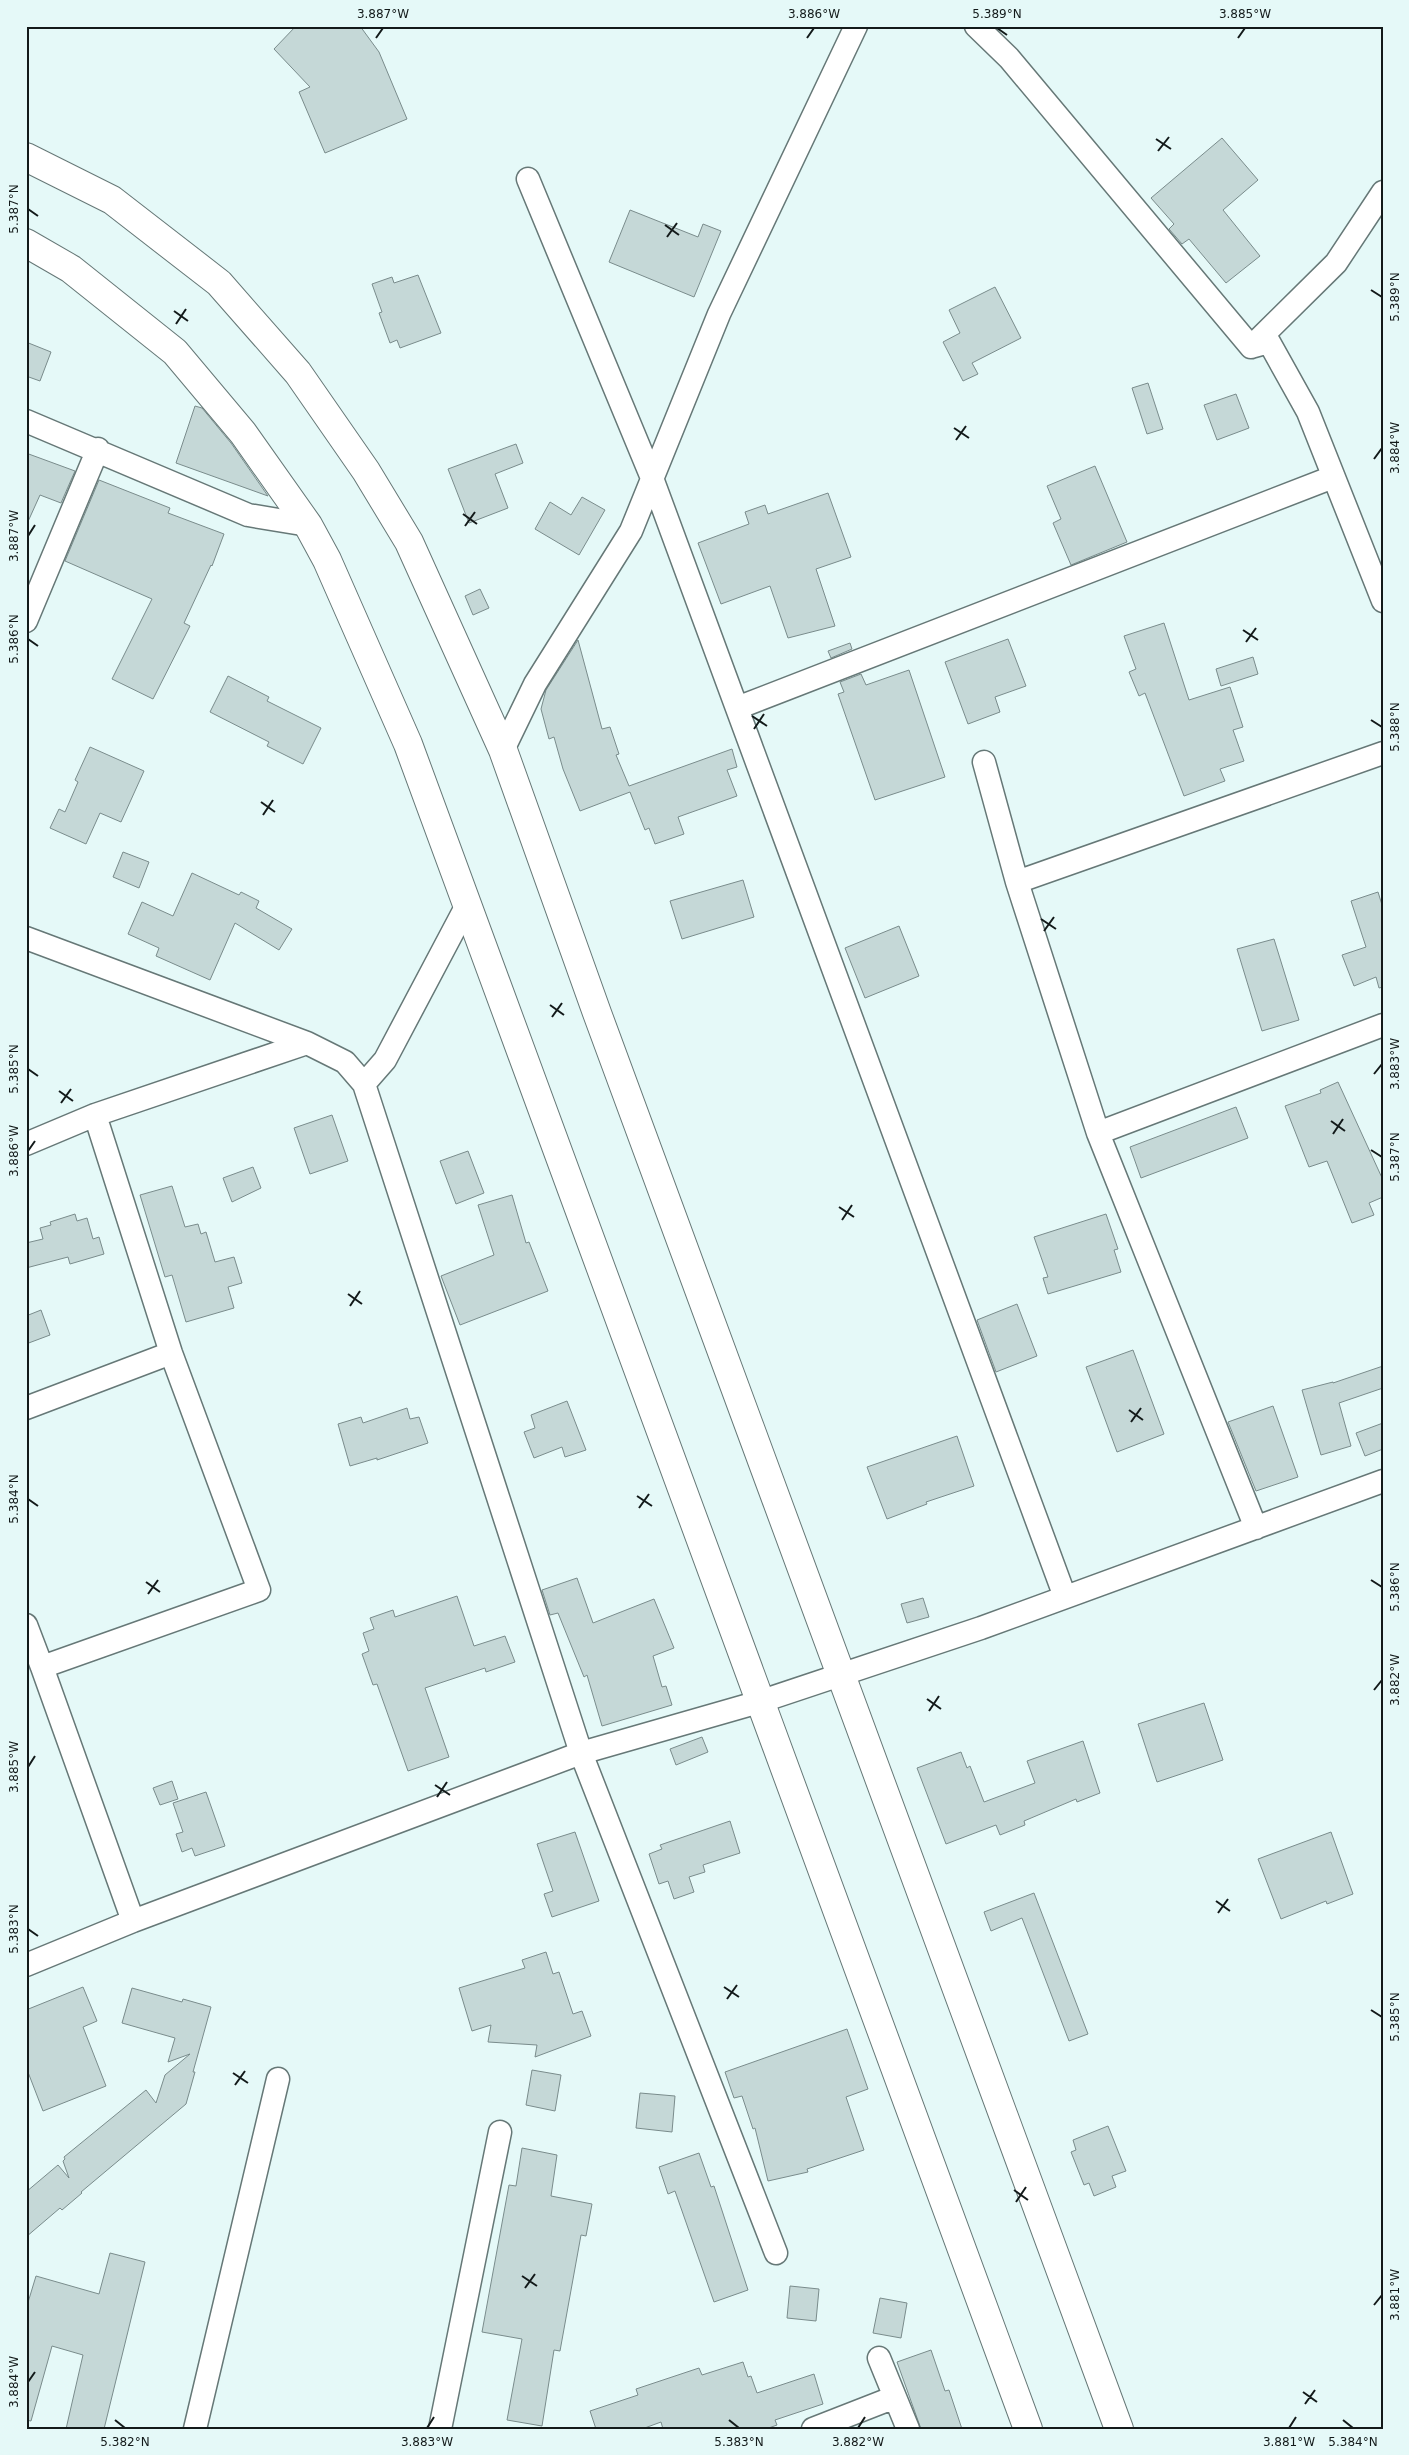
<svg xmlns="http://www.w3.org/2000/svg" width="1409" height="2455" font-family="'DejaVu Sans',sans-serif">
	<style>
		.building { fill: #c5d8d7; stroke: #7a8c8c }
		.lines { fill: none; stroke-linecap: round; stroke-linejoin: round }
		.minor-casing { stroke: #667877; stroke-width: 25 }
		.highway-casing { stroke: #667877; stroke-width: 30 }
		.minor { stroke: #fff; stroke-width: 22 }
		.highway { stroke: #fff; stroke-width: 28 }
		.ticks { fill: none; stroke: #131a1a; stroke-width: 2 }
		.neatline { fill: none; stroke: #131a1a; stroke-width: 2 }
		.ticks-label { font-size: 12px; text-anchor: middle; fill: #131a1a }
	</style>
	<rect width="100%" height="100%" fill="#e5f9f8"/>
	<path class="building" d="M296,26H360L379,52L407,119L325,153L299,92L310,87L274,49Z
		M1222,138L1258,180L1223,210L1260,256L1226,283L1189,239L1182,244L1169,229L1174,224L1151,198Z
		M630,210L698,237L703,224L721,231L694,297L609,262Z
		M418,275L441,333L400,348L397,340L390,343L379,313L382,312L372,284L392,277L394,283Z
		M995,287L1021,338L972,363L978,374L963,381L943,342L960,333L949,310Z
		M26,342L51,352L40,381L26,376Z
		M1148,383L1163,429L1147,434L1132,388Z
		M1236,394L1249,428L1217,440L1204,405Z
		M195,406L202,408L231,443L268,496L176,463Z
		M516,444L523,463L495,474L508,508L469,523L448,469Z
		M26,453L75,471L61,503L40,495L26,526Z
		M1095,466L1127,542L1071,565L1053,523L1061,519L1047,486Z
		M99,480L170,508L168,513L224,534L212,566L211,565L184,623L190,626L153,699L112,679L152,599L65,561Z
		M828,493L851,557L816,569L835,626L788,638L770,586L721,604L698,543L749,524L745,512L765,505L768,514Z
		M582,497L605,510L579,555L535,529L550,502L571,515Z
		M480,589L489,608L473,615L465,596Z
		M1164,623L1189,700L1230,687L1243,727L1233,730L1244,761L1220,769L1225,781L1184,796L1145,693L1139,696L1129,672L1136,669L1124,636Z
		M1008,639L1026,686L995,697L1000,712L968,724L945,662Z
		M578,640L602,729L610,727L619,754L616,755L629,786L732,749L737,767L727,770L737,796L678,817L684,834L655,844L649,828L645,830L630,792L580,811L563,769L554,737L549,739L541,709L546,690Z
		M850,643L852,649L831,658L828,651Z
		M1253,657L1258,674L1221,686L1216,669Z
		M909,670L945,777L875,800L838,694L844,692L840,682L861,674L866,685Z
		M228,676L269,697L267,701L321,728L303,764L267,746L269,742L210,712Z
		M90,747L144,771L121,822L100,813L86,844L50,828L59,809L65,812L78,782L75,780Z
		M123,852L149,862L139,888L113,877Z
		M192,873L239,895L241,892L259,901L256,908L292,929L279,950L235,923L210,980L156,956L159,948L128,934L142,902L173,916Z
		M743,880L754,917L682,939L670,901Z
		M1378,892L1383,908V987L1379,988L1376,977L1354,986L1342,955L1366,947L1351,901Z
		M899,926L919,976L865,998L845,948Z
		M1274,939L1299,1020L1262,1031L1237,949Z
		M1338,1082L1383,1180V1197L1369,1203L1374,1215L1352,1223L1327,1161L1309,1167L1285,1106L1321,1093L1320,1090Z
		M1236,1107L1248,1138L1141,1178L1130,1147Z
		M332,1115L348,1161L310,1174L294,1128Z
		M468,1151L484,1193L456,1204L440,1161Z
		M253,1167L261,1188L232,1202L223,1178Z
		M172,1186L185,1227L198,1224L201,1234L206,1232L215,1262L234,1257L242,1283L228,1287L234,1308L186,1322L172,1275L165,1277L140,1195Z
		M512,1195L526,1243L529,1242L548,1291L460,1325L441,1276L494,1255L478,1205Z
		M75,1214L77,1221L87,1218L93,1239L99,1237L104,1254L70,1264L68,1257L26,1268V1243L43,1239L40,1228L51,1225L50,1222Z
		M1106,1214L1118,1249L1114,1250L1121,1272L1048,1294L1043,1278L1048,1277L1034,1237Z
		M1017,1304L1037,1356L996,1372L977,1320Z
		M41,1310L50,1335L26,1344V1316Z
		M1133,1350L1164,1434L1117,1452L1086,1367Z
		M1383,1366V1388L1339,1403L1351,1446L1321,1455L1302,1390L1333,1382V1383Z
		M567,1401L586,1450L565,1457L562,1447L534,1458L524,1432L535,1428L531,1415Z
		M1273,1406L1298,1477L1256,1491L1228,1422Z
		M407,1408L410,1419L419,1417L428,1443L377,1460V1458L350,1466L338,1424L361,1417L363,1423Z
		M1383,1423V1449L1365,1456L1356,1433Z
		M957,1436L974,1486L926,1502L927,1504L887,1519L867,1467Z
		M577,1578L593,1623L654,1599L674,1648L653,1656L662,1687L666,1686L672,1705L602,1726L587,1675L584,1677L558,1613L550,1615L542,1590Z
		M457,1596L474,1646L505,1636L515,1662L486,1672L485,1668L425,1688L449,1757L408,1771L377,1684L373,1685L362,1654L369,1651L363,1633L374,1629L370,1618L393,1610L395,1617Z
		M923,1598L929,1617L907,1623L901,1604Z
		M1204,1703L1223,1760L1157,1782L1138,1724Z
		M702,1737L708,1752L676,1765L670,1749Z
		M1083,1741L1100,1793L1077,1802L1076,1799L1024,1821L1025,1825L1000,1835L996,1825L946,1844L917,1768L961,1752L967,1768L970,1766L984,1802L1035,1783L1027,1761Z
		M172,1781L178,1799L160,1805L153,1788Z
		M206,1792L225,1846L195,1856L192,1848L182,1852L176,1834L183,1832L173,1803Z
		M730,1821L740,1853L703,1865L705,1872L689,1877L694,1892L674,1899L668,1881L659,1884L649,1854L662,1849L660,1845Z
		M575,1832L599,1901L552,1917L544,1894L553,1891L537,1844Z
		M1331,1832L1353,1894L1327,1904L1326,1901L1281,1919L1258,1859Z
		M1034,1893L1088,2034L1069,2041L1022,1918L991,1931L984,1912Z
		M546,1952L553,1974L559,1972L573,2014L582,2011L591,2036L535,2057L537,2045L488,2042L491,2025L472,2031L459,1988L525,1968L522,1960Z
		M83,1987L97,2021L83,2027L106,2086L43,2111L26,2067V2010Z
		M132,1988L182,2002L183,1999L211,2007L193,2072H195L186,2104L81,2192L82,2193L62,2210L60,2208L26,2237V2192L58,2165L69,2178L63,2161L65,2159L64,2157L146,2090L156,2103L165,2075L190,2054L168,2062L175,2038L122,2023Z
		M847,2029L868,2089L846,2097L864,2150L807,2169L808,2172L768,2181L755,2128L753,2129L742,2096L734,2098L725,2072Z
		M532,2070L561,2075L555,2111L526,2105Z
		M640,2093L675,2096L672,2132L636,2128Z
		M1108,2126L1126,2171L1112,2176L1116,2187L1094,2196L1089,2183L1084,2185L1071,2152L1076,2150L1073,2140Z
		M522,2148L557,2155L551,2196L592,2204L586,2236L581,2235L560,2351L554,2350L542,2426L507,2420L522,2339L482,2332L509,2185L516,2186Z
		M699,2153L711,2187L714,2186L748,2290L714,2302L675,2191L668,2194L659,2167Z
		M110,2253L145,2262L104,2429H66L83,2355L52,2346L31,2421L26,2420V2309L36,2276L99,2294Z
		M790,2286L819,2289L816,2321L787,2318Z
		M880,2298L907,2303L901,2338L873,2333Z
		M931,2350L945,2391L949,2390L962,2429H921L897,2362Z
		M743,2362L748,2377L751,2376L757,2393L814,2374L823,2404L775,2420L777,2425L766,2429H663L661,2422L642,2429H596L590,2411L638,2395L636,2389L699,2368L702,2375Z"/>
	<g class="lines">
		<g class="minor-casing">
			<path id="minor" d="M976,26L1009,58L1251,347L1269,342L1308,412L1383,601
				M528,179L652,478L1065,1597
				M1251,347L1336,263L1383,192
				M26,421L248,515L308,525
				M26,621L98,449
				M737,708L1333,477
				M503,750L535,684L631,531L719,314L856,26
				M984,762L1017,882L1098,1133L1256,1528
				M1017,882L1383,753
				M26,938L307,1043L345,1062L364,1084L581,1753L776,2253
				M364,1084L385,1060L467,905
				M1098,1133L1383,1025
				M26,1144L95,1115L307,1043
				M26,1408L171,1353
				M26,1625L42,1667L259,1590L171,1353L95,1115
				M42,1667L133,1921
				M26,1965L133,1921L581,1753L759,1702L981,1628L1383,1481
				M879,2358L908,2429
				M195,2429L278,2079
				M440,2429L500,2132
				M813,2429L895,2397"/>
		</g>
		<g class="highway-casing">
			<path id="highway" d="M26,157L112,200L219,283L298,373L366,471L409,542L503,750L597,1013L1119,2429
				M26,243L71,269L175,352L243,433L308,525L327,560L408,744L1028,2429"/>
		</g>
		<use href="#minor" class="minor"/>
		<use href="#highway" class="highway"/>
	</g>
	<path class="ticks" d="M997,28L1007,35M376,38L383,28M807,38L814,28M1238,38L1245,28M1156,139L1171,149M1158,151L1169,137M28,209L38,216M665,225L679,235M667,237L677,223M1371,290L1382,297M174,311L188,321M176,324L186,309M954,428L969,438M956,440L966,426M1374,459L1382,448M463,514L477,524M465,526L475,512M28,536L35,525M1243,630L1258,640M28,639L38,646M1246,642L1256,628M752,716L767,726M1371,720L1382,727M754,729L764,714M261,802L275,812M263,815L273,800M1041,919L1056,929M1044,931L1054,917M550,1005L564,1015M552,1017L562,1003M28,1069L38,1076M1374,1074L1382,1064M59,1091L73,1101M61,1103L71,1089M1331,1121L1345,1131M1333,1134L1343,1119M1371,1150L1382,1157M28,1151L35,1141M839,1207L854,1217M842,1220L852,1205M348,1294L362,1304M350,1306L360,1291M1129,1410L1143,1420M1131,1422L1141,1408M637,1496L652,1506M28,1499L38,1506M639,1508L649,1494M1371,1580L1382,1587M146,1582L160,1592M148,1594L158,1580M1374,1690L1382,1680M927,1699L941,1709M929,1711L939,1696M28,1767L35,1756M435,1785L450,1795M437,1797L447,1782M1216,1901L1230,1911M1218,1913L1228,1899M28,1929L38,1936M724,1987L739,1997M727,1999L737,1985M1371,2010L1382,2017M233,2073L248,2083M235,2085L245,2071M1014,2190L1028,2200M1016,2202L1026,2187M522,2276L537,2286M525,2288L535,2274M1374,2305L1382,2295M28,2382L35,2372M1303,2392L1317,2402M1305,2404L1315,2390M115,2420L125,2428M729,2420L739,2428M1343,2420L1353,2428M427,2428L434,2417M858,2428L865,2417M1289,2428L1296,2417"/>
	<rect width="1409" height="2455" fill="none" stroke="#e5f9f8" stroke-width="55"/>
	<rect x="28" y="28" width="1354" height="2400" class="neatline"/>
	<g class="ticks-label">
		<text x="383" y="18">3.887°W</text>
		<text x="814" y="18">3.886°W</text>
		<text x="997" y="18">5.389°N</text>
		<text x="1245" y="18">3.885°W</text>
		<text transform="translate(14 209) rotate(-90)" y="4">5.387°N</text>
		<text transform="translate(1395 297) rotate(-90)" y="4">5.389°N</text>
		<text transform="translate(1395 448) rotate(-90)" y="4">3.884°W</text>
		<text transform="translate(14 536) rotate(-90)" y="4">3.887°W</text>
		<text transform="translate(14 639) rotate(-90)" y="4">5.386°N</text>
		<text transform="translate(1395 727) rotate(-90)" y="4">5.388°N</text>
		<text transform="translate(1395 1064) rotate(-90)" y="4">3.883°W</text>
		<text transform="translate(14 1069) rotate(-90)" y="4">5.385°N</text>
		<text transform="translate(14 1151) rotate(-90)" y="4">3.886°W</text>
		<text transform="translate(1395 1157) rotate(-90)" y="4">5.387°N</text>
		<text transform="translate(14 1499) rotate(-90)" y="4">5.384°N</text>
		<text transform="translate(1395 1587) rotate(-90)" y="4">5.386°N</text>
		<text transform="translate(1395 1680) rotate(-90)" y="4">3.882°W</text>
		<text transform="translate(14 1767) rotate(-90)" y="4">3.885°W</text>
		<text transform="translate(14 1929) rotate(-90)" y="4">5.383°N</text>
		<text transform="translate(1395 2017) rotate(-90)" y="4">5.385°N</text>
		<text transform="translate(1395 2295) rotate(-90)" y="4">3.881°W</text>
		<text transform="translate(14 2382) rotate(-90)" y="4">3.884°W</text>
		<text x="125" y="2446">5.382°N</text>
		<text x="427" y="2446">3.883°W</text>
		<text x="739" y="2446">5.383°N</text>
		<text x="858" y="2446">3.882°W</text>
		<text x="1289" y="2446">3.881°W</text>
		<text x="1353" y="2446">5.384°N</text>
	</g>
</svg>
